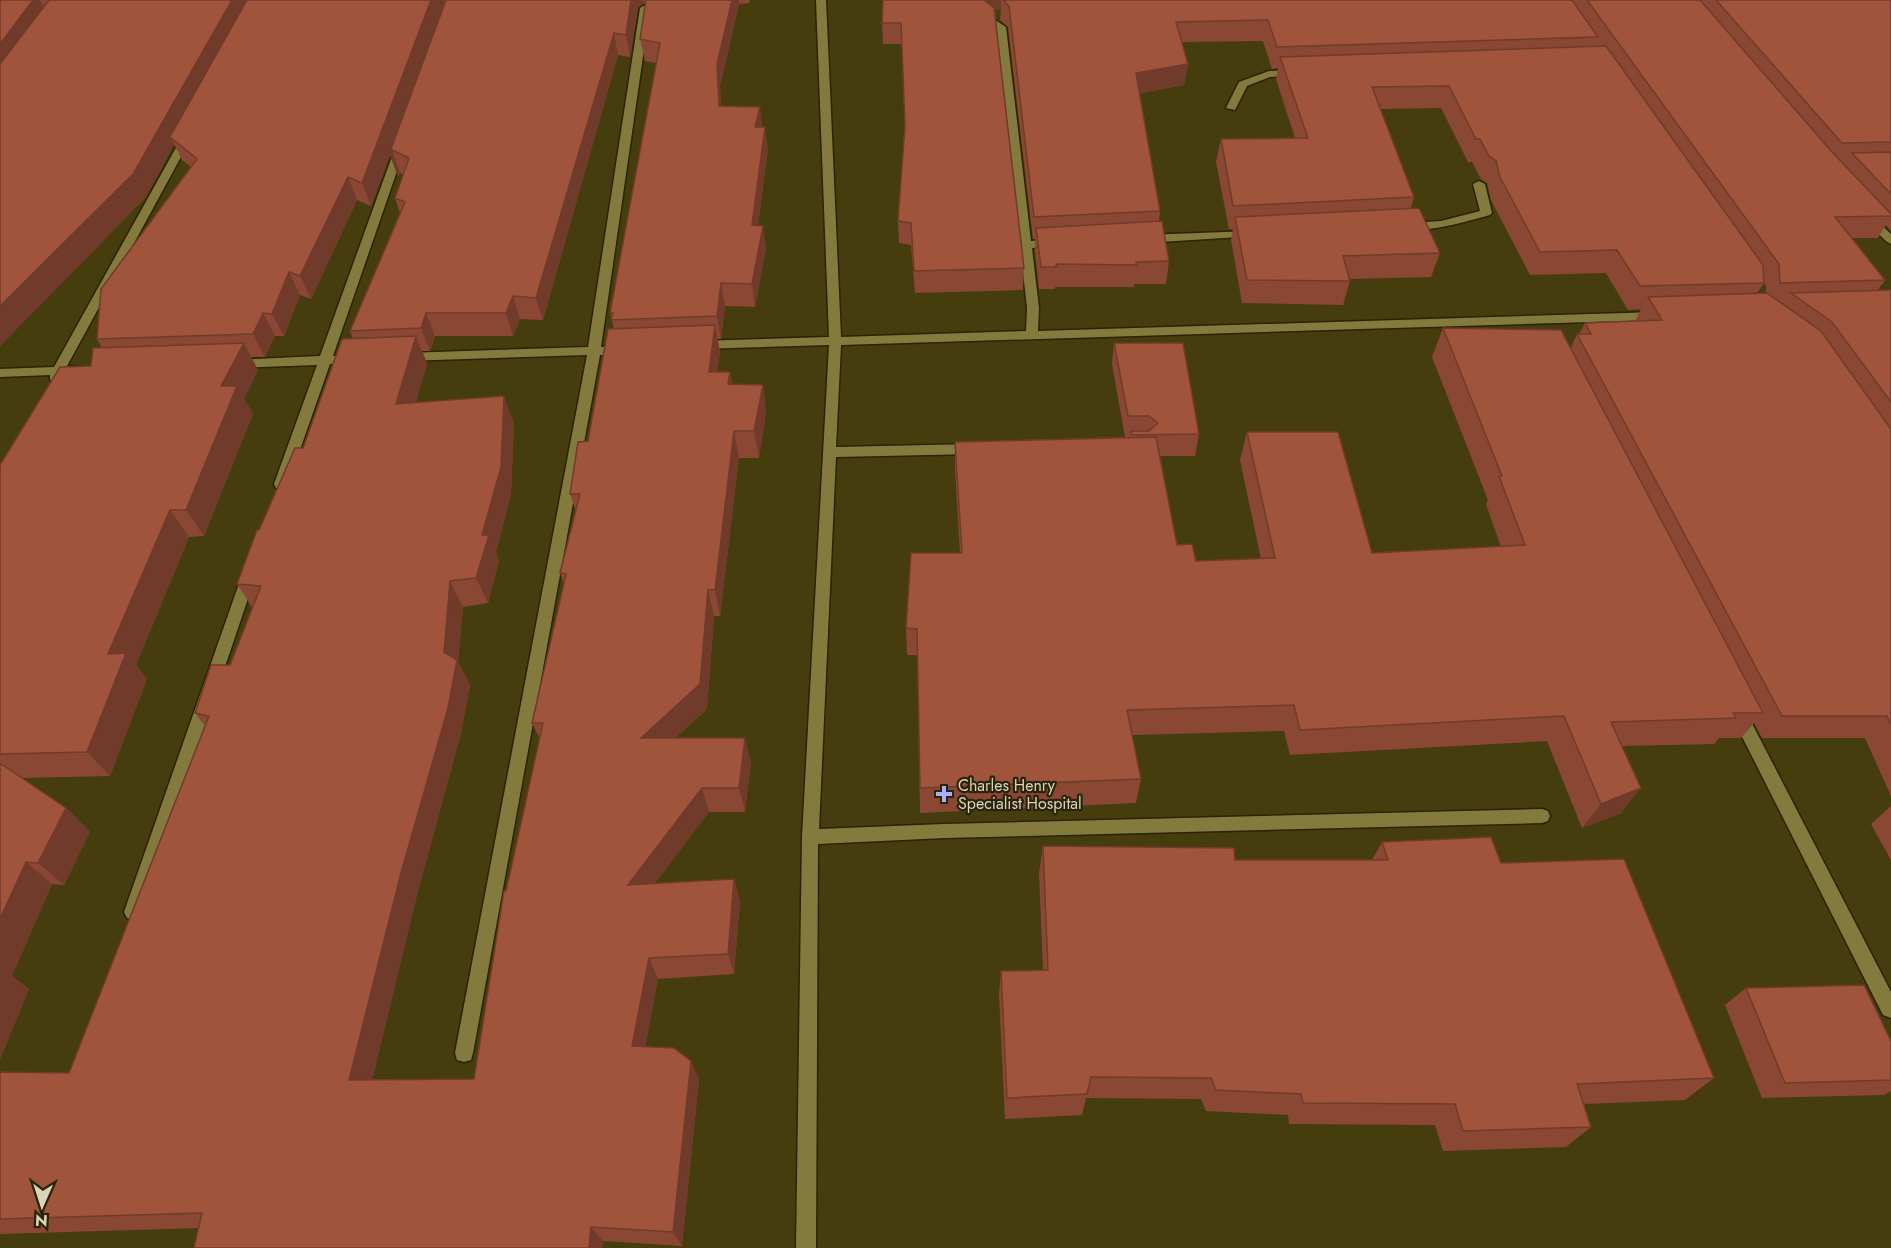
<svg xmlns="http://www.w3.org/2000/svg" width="1891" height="1248" font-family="Jost,sans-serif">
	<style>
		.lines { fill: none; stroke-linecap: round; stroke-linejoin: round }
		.minor-casing { stroke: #2a2404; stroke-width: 3 }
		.minor { fill: #857a3e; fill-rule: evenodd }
		.wall { fill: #8a4834; fill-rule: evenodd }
		.shaded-wall { fill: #703b2a }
		.building { fill: #a0543c; stroke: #703b2a; stroke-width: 1.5 }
		.poi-dot { fill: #a8b0fc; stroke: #29240b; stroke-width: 2 }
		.labels { text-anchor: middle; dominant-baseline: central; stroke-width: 4.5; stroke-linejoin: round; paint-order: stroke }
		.poi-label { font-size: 16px; fill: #dbd5b7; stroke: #29240b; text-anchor: start }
	</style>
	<rect width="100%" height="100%" fill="#453d0e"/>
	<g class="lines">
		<g class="minor-casing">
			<path id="minor" d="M816,0H826L841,337L1026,331L1027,308L996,28L983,19V15L986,14L1006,27L1031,241L1055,239L1061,243L1055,247L1032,248L1039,308L1038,331L1658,312L1664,316L1658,320L841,345L836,447L974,444L981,449L974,454L836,457L819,829L944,824L1542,809L1548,811L1550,816L1548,821L1542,823L944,838L818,844L816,1248H796L802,837L829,345L698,349L692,345L698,341L829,337Z
				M645,5L650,8L601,347L624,346L630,350L624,354L600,355L473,1053L471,1060L464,1062L457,1060L455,1053L587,355L405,361L399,357L405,353L588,347L640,8Z
				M1296,70L1300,71V75L1270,77L1247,86L1235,110L1226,108L1239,82L1269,71Z
				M188,132L193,135L67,366L82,367L84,370L82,373L63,375L60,380H50V375L0,377V369L54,367L183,135Z
				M400,145L405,148L333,356L354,355L360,359L354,363L330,364L288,484L286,488H276L274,484L317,365L234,368L228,364L234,360L320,356L395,148Z
				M1479,181L1485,184L1492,213L1490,215C1472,220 1416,237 1402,226L1408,223L1441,221L1480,211L1473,184Z
				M1867,214L1871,215L1891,234V244L1887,242L1863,219L1861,217Z
				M1252,231L1258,234L1256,236L1144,243L1138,239L1144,235Z
				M249,569L254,571L256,575L142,912L139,918L133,920L127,918L124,912L242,575L244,571Z
				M1738,706L1744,708L1891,992V1018L1883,1015L1730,713L1732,708Z"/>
		</g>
		<use href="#minor" class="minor"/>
	</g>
	<path class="wall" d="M0,0H750L749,3L739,4L720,86L721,106L763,127L768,149L758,225L766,248L755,307L725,306L721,339H717L720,352L717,372H730L732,384L763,385L766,412L759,458H739L720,616H714L707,709L675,738L751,763L745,812H709L655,883L734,879L740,901L734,974L658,979L645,1047L699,1079L682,1246L603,1241L602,1248H194L199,1228L0,1234V1072L69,1073L205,726L195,713L230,665L252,607L237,584L259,530L303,448L353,339L350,331L400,213L395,198L403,174L400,173L398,177L390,155L371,206L357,200L311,299L300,295L284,336H275L265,357H251L258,370L244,399L253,414L204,536L189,537L136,665L147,679L110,776L21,778L66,808L90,832L64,885L52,884L12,976L29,989L0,1059V465L91,366L102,348L97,339L191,167L182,160L174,144L146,197L0,346ZM644,3L646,4L640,39L645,61L656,63L610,313L614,329L588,441L570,494L576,512L560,573L564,584L532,723L540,739L506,891L474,1079L372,1080L417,895L461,733L470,685L458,662L463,607L488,603L499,561L496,552L511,494L514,423L416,402L427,363L422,351H430L435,336H513L520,319L543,320L618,55L630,57L638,8Z
		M883,0H1891V231L1886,225L1878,238H1852L1885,280L1878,290H1891V796L1865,738H1762L1754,723L1741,738H1719L1714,744L1622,746L1621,813L1582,828L1547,741L1290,755L1284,731L1132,735L1141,779L1136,803L920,813L918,655H907L906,628L960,553L955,470V442L1125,437L1112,364L1114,343L1199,434L1195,456H1160L1177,545L1196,561L1261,559L1240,460L1247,432L1372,553L1501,547L1486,504L1488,500L1432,357L1443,328L1571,348L1577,334H1579L1585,323L1635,321L1641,309L1628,310L1606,273L1530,275L1491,200L1487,183L1481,179L1472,162H1468L1441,108L1380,109L1414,197L1411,208L1440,253L1431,277L1349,279L1350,281L1343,305L1242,303L1231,240L1233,229H1229L1216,162L1221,139L1295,138L1276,79L1278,68L1272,69L1263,41L1182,42L1188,64L1184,85L1140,93L1160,211L1159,222L1169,261L1166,284H1134V287H1055V289H1039L1035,250V239H1033L1008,27L1000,20L1001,9L995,10L1024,268L1023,290L915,293L911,245L899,243L898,221L905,128L902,44H883L882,23ZM1764,283L1766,286V293H1757Z
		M1891,806V860L1871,824Z
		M1382,842L1501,863L1714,1078L1685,1100L1584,1104L1591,1127L1566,1147L1443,1151L1435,1125L1289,1124L1288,1115L1206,1111L1201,1099L1086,1098L1082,1115L1005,1119L999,995L1001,971L1043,970L1039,873L1043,846L1235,860H1372Z
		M1746,988L1891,1041V1091L1884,1095L1762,1098L1725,1005Z"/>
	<path class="shaded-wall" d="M33,0H40L49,17L0,83V44Z
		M232,0H246L251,11L170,137L174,144L146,197L0,346V306Z
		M431,0H444L447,10L392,150L400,173L398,177L390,155L371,206L362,183Z
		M631,0H643L644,3L638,8L630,57L626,35Z
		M732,0H739V4L720,86L722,128L719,106L717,64Z
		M979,0H1001V9L985,12Z
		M614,33L618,55L543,320L536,298Z
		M1188,64L1184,85L1134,94L1136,73Z
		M760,107L763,129L755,127Z
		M765,127L768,149L755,248L752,225Z
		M348,177L357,200L311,299L300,276Z
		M763,226L766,248L755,307L752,284Z
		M289,272L300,295L284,336L272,314Z
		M721,283L725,306L721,339L717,316Z
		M513,296L520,319L513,336L506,313Z
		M263,313L275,336L265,357L253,334Z
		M426,313L435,336L430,351L421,328Z
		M715,325L720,352L714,399L709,372Z
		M416,336L427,363L408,431L396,404Z
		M244,343L258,370L244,399L253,414L204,536L186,510L221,386Z
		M730,372L735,399L728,384Z
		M763,385L766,412L759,458L754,431Z
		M504,396L514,423L511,494L496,552L499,561L488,603L476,578Z
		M734,431L739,458L720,616L715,590Z
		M170,510L189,537L136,665L147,679L110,776L87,752L108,654Z
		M450,581L463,607L458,662L470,685L461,733L417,895L368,1098L349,1080L444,652Z
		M708,590L714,616L707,709L649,762L641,738Z
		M745,738L751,763L745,812L739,788Z
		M702,788L709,812L637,907L628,885Z
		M1641,788L1621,813L1582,828L1601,804Z
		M66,808L90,832L64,885L38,863Z
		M26,862L52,884L12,976L29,989L0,1059V919Z
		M734,879L740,901L734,974L728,954Z
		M649,958L658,979L642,1065L632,1046Z
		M691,1061L699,1079L682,1246L673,1232Z
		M591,1227L603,1241L602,1248H589Z"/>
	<path class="building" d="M0,0H33L0,44Z
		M49,0H232L133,174L0,306V64Z
		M247,0H431L362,183L348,177L300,276L289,272L272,314L263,313L253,334L97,339L101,289L197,159L170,137Z
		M446,0H631L626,35L614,33L536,298L513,296L506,313H426L421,328L350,331L405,202L395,198L409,158L392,150L389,154Z
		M646,0H732L717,64L719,106L760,107L755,127H765L752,225L763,226L752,284L721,283L717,316L611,320L613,313H610L660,43L640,39Z
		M883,0H984L994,8L1024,268L914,271L911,223L898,221L905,126L901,23H882Z
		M1003,0H1572L1598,37L1277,47L1268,20L1176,22L1188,64L1136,73L1160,211L1034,217L1009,6Z
		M1587,0H1700L1832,152L1891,214V216L1835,217L1885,280L1780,283L1779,264Z
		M1716,0H1891V142L1842,143Z
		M1606,46L1763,265L1764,283L1640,286L1617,250L1540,252L1500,177L1496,161L1489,156L1480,139H1476L1449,86L1372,87L1414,197L1233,206L1221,139L1308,138L1280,57Z
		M1891,152V194L1852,153Z
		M1419,208L1440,253L1343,256L1350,281L1247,280L1235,217Z
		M1162,221L1169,261L1136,262L1137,265L1056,264L1057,267H1041L1036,228Z
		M1891,290V402L1832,322L1791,293Z
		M1767,293L1821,331L1891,429V725L1887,716H1782L1577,334H1591L1585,323L1662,320L1648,297Z
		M715,325L709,372H730L728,384L763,385L754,431H734L715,590H708L700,684L641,738H745L739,788H702L628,885L734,879L728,954L649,958L632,1046L674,1048L691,1061L673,1232L591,1227L589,1248H194L202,1213L0,1219V1072L69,1073L209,716L195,713L211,665H230L261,586L237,584L257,530H259L295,448H303L342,339L416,336L396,404L504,396L501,467L482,535H489L476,578L450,581L444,652L457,660L448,708L401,873L349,1080L474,1079L504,891H506L543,723H532L566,574L560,573L580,494H570L578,442L588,441L608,329Z
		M1443,328L1561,330L1763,713H1733L1736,718L1611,722L1641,788L1601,804L1564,716L1300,730L1294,705L1127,710L1141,779L920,788L917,629L906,628L911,553H962L955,442L1156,437L1177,545L1192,544L1196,561L1275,558L1247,432H1338L1372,553L1525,545L1499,476H1502Z
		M244,343L221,386H237L186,510H170L108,654L126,653L87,752L0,754V465L60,367L91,366L93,348Z
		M1114,343H1183L1199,434L1132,435L1131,431H1149L1158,423L1149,416H1128Z
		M0,763L66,808L38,863L26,862L0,919Z
		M1491,837L1501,863L1624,859L1714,1078L1577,1084L1591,1127L1463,1131L1455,1104L1303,1103L1301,1094L1216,1090L1211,1078L1091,1077L1087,1094L1007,1098L1001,971L1048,970L1043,846L1234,848L1235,860H1388L1382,842Z
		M1864,985L1891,1041V1080L1785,1083L1746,988Z"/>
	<path class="poi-dot" d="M941 785h6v6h6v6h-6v6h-6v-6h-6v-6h6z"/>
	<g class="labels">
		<g class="poi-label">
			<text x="958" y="785">Charles Henry<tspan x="958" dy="18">Specialist Hospital</tspan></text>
		</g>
	</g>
	<g transform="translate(42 1206) rotate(183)" stroke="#29240b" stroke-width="4.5" paint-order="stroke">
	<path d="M0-4.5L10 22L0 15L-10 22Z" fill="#dbd5b7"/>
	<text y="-9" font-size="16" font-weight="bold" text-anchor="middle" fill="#dbd5b7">N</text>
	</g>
</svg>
